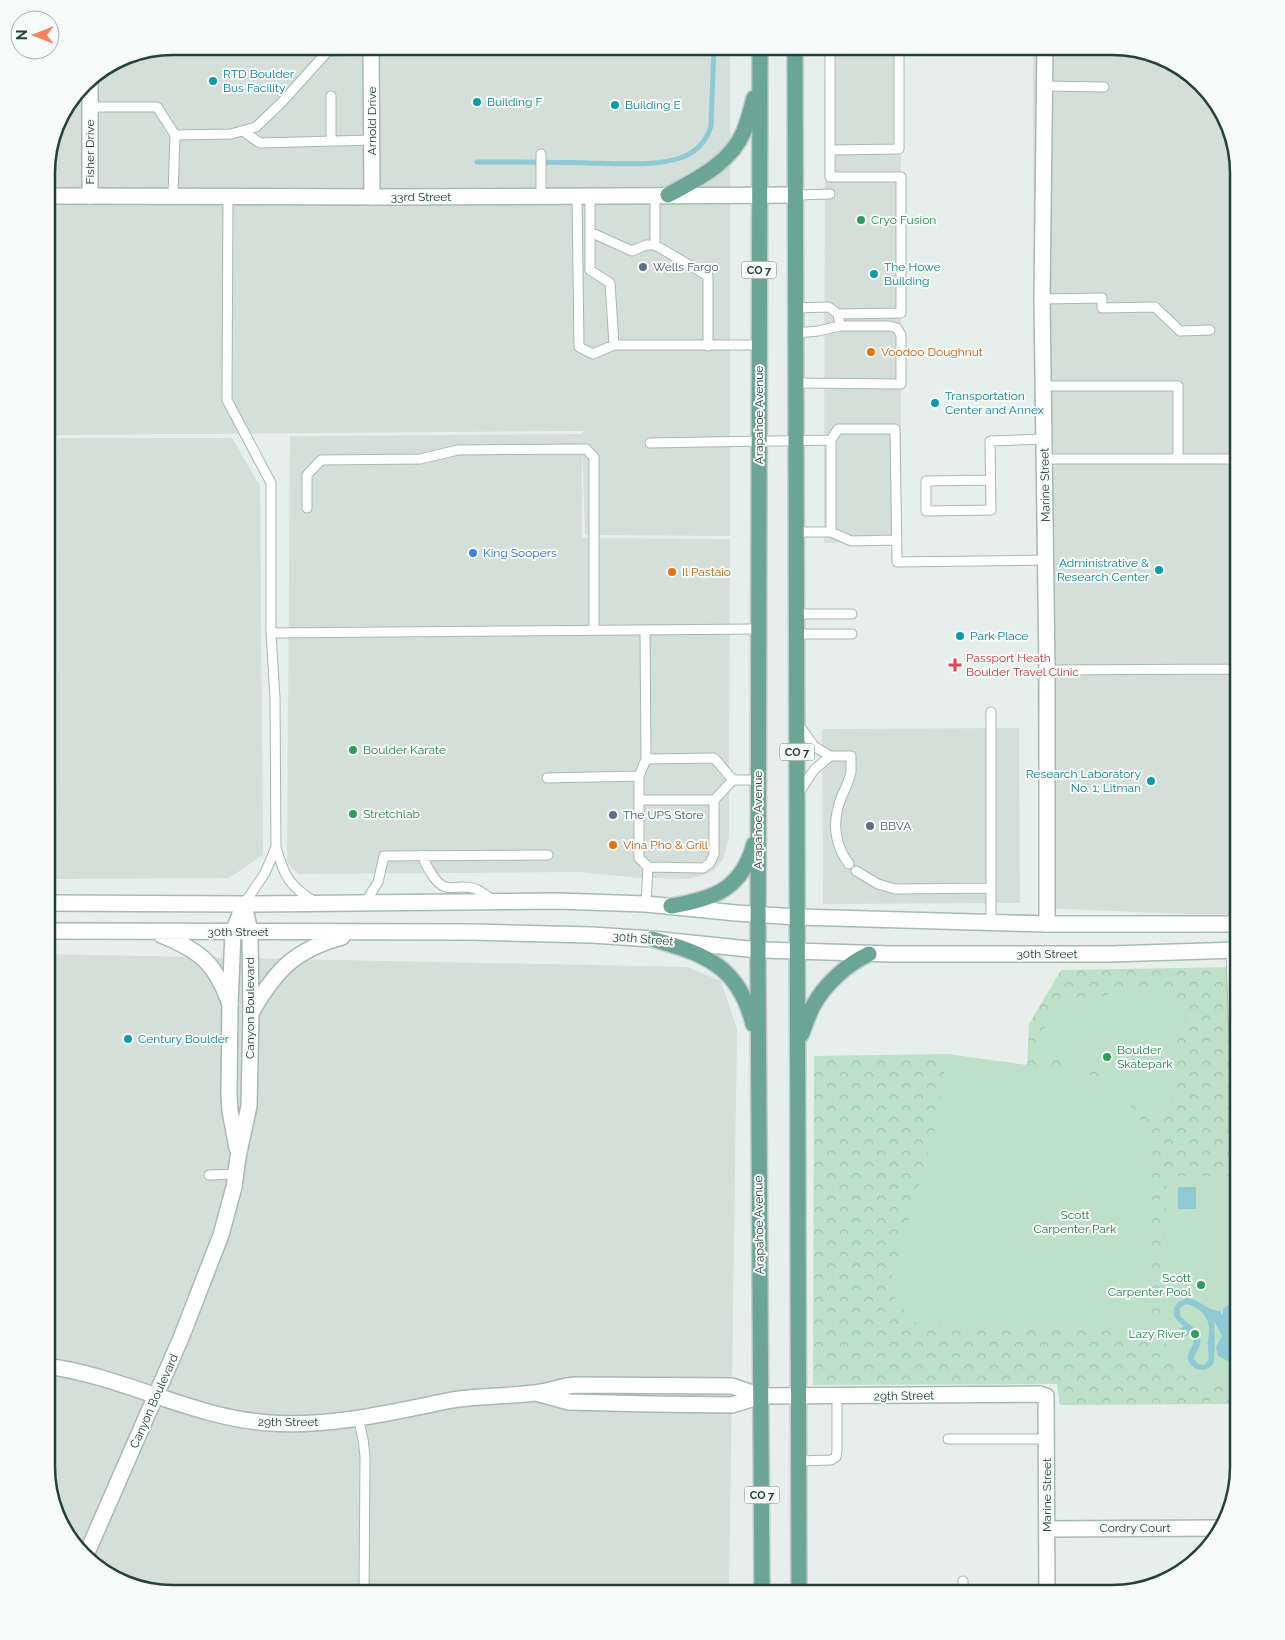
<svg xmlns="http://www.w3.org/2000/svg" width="1285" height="1640" font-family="Raleway,sans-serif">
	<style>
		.built { fill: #d4dfda }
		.park { fill: url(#park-crowns) }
		.garden { fill: #bfe0c8 }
		.water { fill: #8ec9d4; fill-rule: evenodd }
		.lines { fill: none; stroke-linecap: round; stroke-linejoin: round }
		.stream { stroke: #8ec9d4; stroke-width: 5 }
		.service-casing { stroke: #a8b8b2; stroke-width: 11 }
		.minor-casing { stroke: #a8b8b2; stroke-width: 18 }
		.tertiary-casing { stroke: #a8b8b2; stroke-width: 18 }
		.secondary-casing { stroke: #a4bbb3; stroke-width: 18 }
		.primary-casing { stroke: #c2cac8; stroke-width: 18 }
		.service { stroke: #fff; stroke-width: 9 }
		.minor { stroke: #fff; stroke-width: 15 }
		.tertiary { stroke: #fff; stroke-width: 15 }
		.secondary { stroke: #fff; stroke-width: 15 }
		.primary { stroke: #6aa596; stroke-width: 15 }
		.culture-dot { fill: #0f9aa8; stroke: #f7fbf9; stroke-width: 2 }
		.leisure-dot { fill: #2e9e5b; stroke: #f7fbf9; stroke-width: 2 }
		.service-dot { fill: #5c6f8a; stroke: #f7fbf9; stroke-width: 2 }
		.food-dot { fill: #e8710a; stroke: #f7fbf9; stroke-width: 2 }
		.shop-dot { fill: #3f7fe0; stroke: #f7fbf9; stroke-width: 2 }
		.health-dot { fill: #e0444e; stroke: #f7fbf9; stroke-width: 2 }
		.labels { text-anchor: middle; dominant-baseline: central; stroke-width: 4; stroke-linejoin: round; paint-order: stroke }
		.shield { fill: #f7fbf9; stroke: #637a73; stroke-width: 1 }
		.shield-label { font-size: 11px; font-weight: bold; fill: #24423a }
		.culture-label { font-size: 12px; fill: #0d838f; stroke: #f7fbf9; text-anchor: start }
		.street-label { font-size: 12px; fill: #24423a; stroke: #f7fbf9 }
		.leisure-label { font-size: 12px; fill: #27864d; stroke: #f7fbf9; text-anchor: start }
		.service-label { font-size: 12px; fill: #4e5e75; stroke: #f7fbf9; text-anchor: start }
		.food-label { font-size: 12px; fill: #c56008; stroke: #f7fbf9; text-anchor: start }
		.shop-label { font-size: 12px; fill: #366cbe; stroke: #f7fbf9; text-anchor: start }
		.health-label { font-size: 12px; fill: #be3a42; stroke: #f7fbf9; text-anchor: start }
		.park-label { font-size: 12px; fill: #2d7a4b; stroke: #f7fbf9 }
		.rim { fill: none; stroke: #24423a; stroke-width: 2.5 }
	</style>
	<defs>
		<pattern id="park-crowns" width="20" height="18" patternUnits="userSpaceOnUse" patternTransform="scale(1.25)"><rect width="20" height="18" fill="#bfe0c8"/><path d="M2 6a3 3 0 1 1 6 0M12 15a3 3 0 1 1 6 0" fill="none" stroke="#a4c1ad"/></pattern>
	</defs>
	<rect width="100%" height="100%" fill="#e6efeb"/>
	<path class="built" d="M173,46H730V536L585,535L582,438V538L730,539L729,838L723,859L713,871L701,876L688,879L640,878L580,872L298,874L287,863L290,436L582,434L583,431L46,435L47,164L59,116L89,78L124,56Z
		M825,46H901V542L824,543Z
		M1033,46L1120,47L1176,63L1218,103L1239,173V914H1185L1040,908L1037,695L1039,562L1034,401Z
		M57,438H232L260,486L263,855L229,878L56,879Z
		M1019,728L1020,903L823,904L822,729Z
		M46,954L687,967L721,981L737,1029L729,1594H172L110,1577L67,1537L46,1468Z"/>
	<path class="park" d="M1239,967V1404L1060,1405L1057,1384L813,1385L814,1056L947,1054L1027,1065L1029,1024L1061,970Z"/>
	<path class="garden" d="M1165,991C1174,996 1183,1002 1185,1013C1187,1025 1176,1033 1175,1045C1173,1061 1178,1112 1162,1120C1157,1122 1151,1121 1147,1119L1114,1076V1070C1101,1065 1087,1070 1074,1068C1068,1067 1065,1062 1060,1060C1057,1059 1051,1060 1048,1060C1034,1060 1036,1047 1036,1036L1047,1026V1011L1053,1006L1060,1003L1071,1005L1082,1003L1088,998L1097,994L1103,996L1116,992Z
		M947,1054L1110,1078L1153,1137L1149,1324L916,1323L888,1290L937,1123Z
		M1167,1176H1239V1382H1200L1185,1377L1173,1361L1167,1349L1164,1330L1163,1300Z"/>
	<path class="water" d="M1178,1187H1196V1209H1178Z
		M1186,1298C1201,1299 1204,1310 1221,1311V1314H1223V1309L1230,1304H1239V1322L1232,1320L1229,1323C1229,1329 1232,1335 1239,1336V1361H1228L1218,1356L1216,1347L1222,1336L1214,1321C1215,1327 1215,1361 1213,1364C1206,1374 1190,1370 1188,1359C1187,1352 1193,1347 1194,1341L1189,1331L1190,1332L1185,1337L1179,1330L1184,1326C1175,1320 1170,1313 1177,1303ZM1186,1304C1199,1306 1211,1318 1209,1332C1209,1337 1207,1342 1208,1348C1208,1355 1211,1360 1204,1365L1198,1364L1194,1359C1195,1353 1199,1349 1200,1344C1203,1329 1186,1325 1180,1315V1308Z"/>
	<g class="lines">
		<path class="stream" d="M477,162C514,162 551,162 588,163C616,163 654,167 680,158C697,152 706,142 711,126L714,46"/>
		<g class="service-casing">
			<path id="service" d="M830,46V177H901V313L838,314
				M1044,86L1104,87
				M331,96V141
				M90,107H157L175,135L173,196
				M243,131L260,143L372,140
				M175,135L231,134L256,127L282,102L328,51L371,50
				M830,150L899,149V46
				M541,154V196
				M655,195V245L708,276V346
				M796,195L830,194
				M577,196L579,347L593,354L614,345H759
				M590,196V270L610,283L614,345
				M228,197L227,400L271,483V633L275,698L276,847L265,873L244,904
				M590,232L632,251L646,245H655
				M1042,299L1102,298V308L1155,307L1180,331L1210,330
				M796,308L829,307L838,314L840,326L818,331L796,333
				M796,383L901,384V335L897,328L889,326H840
				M1043,386H1178V459
				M650,443L831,440
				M1045,459H1239
				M990,480L926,481V511L991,510L990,441L1044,439
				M307,508V475L321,460L420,459L458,450L586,449L594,457V630
				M796,532H831
				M897,540L851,541L831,532V440L838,429H895L897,562L1046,560
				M796,614H852
				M645,630L646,759L714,758L733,780
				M271,633L758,629
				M796,634H852
				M1047,670L1239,669
				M798,724L814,746L830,756H851C851,761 851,767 851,772C849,781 845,789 841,798C832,822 834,844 849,864
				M547,778L639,776L646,759
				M798,794L814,770L830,756
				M639,800V776
				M276,847C284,876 289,886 315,902
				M423,855C424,862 427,867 431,873C447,899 456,881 476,889C482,892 488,897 493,900
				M648,867L703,868L710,863L714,854V800L733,780H757
				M856,871L878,884L895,889L991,888
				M365,903L378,882L384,856L548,855
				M646,904L648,867L639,858V800H714
				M991,922V712
				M1231,924L1239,895L1237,696L1239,669
				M1231,951L1234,1041V1127L1239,1139
				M209,1175L237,1174
				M358,1417L363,1439L365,1456L364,1594
				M948,1439H1047
				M798,1461L831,1460L836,1457L837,1451V1396
				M963,1581V1594"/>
		</g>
		<g class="minor-casing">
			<path id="minor" d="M371,46L372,197
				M90,77V196
				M46,1366C123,1376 193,1418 270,1423C329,1427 389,1413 447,1401C476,1395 505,1397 534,1393C548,1392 561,1386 575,1385L732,1386L761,1396
				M536,1393L569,1402L651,1404L732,1405L761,1396L1040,1394L1046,1396L1047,1594
				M1047,1529L1223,1528"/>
		</g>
		<g class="tertiary-casing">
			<path id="tertiary" d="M1045,46L1042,299L1047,670V924
				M47,196L389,197L796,195
				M237,1148L230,1111L229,1094L230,1004L233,932L244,904
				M86,1555L181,1338L221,1235L234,1187L238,1157L249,1106L251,1013L250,932L244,904"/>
		</g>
		<g class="secondary-casing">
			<path id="secondary" d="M46,903L244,904L557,901L646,904L736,913L798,917L1047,924H1239
				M46,931L472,932L592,935L652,939L758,950L892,954H1110L1239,950
				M161,935C201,951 215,963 230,1004
				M251,1013C275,971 294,950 342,937"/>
		</g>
		<g class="primary-casing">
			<path id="primary" d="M760,46L758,969L762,1594
				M795,46L799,1594
				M668,195C697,179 731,163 744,131C748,121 751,109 754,98
				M671,906C714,899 742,889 754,844
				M652,939C705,954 739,966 753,1024
				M801,1035C805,1026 808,1015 813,1006C825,984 847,964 869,954"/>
		</g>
		<use href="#service" class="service"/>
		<use href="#minor" class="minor"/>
		<use href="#tertiary" class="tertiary"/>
		<use href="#secondary" class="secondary"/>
		<use href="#primary" class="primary"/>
	</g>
	<g class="culture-dot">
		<circle cx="213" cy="81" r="5"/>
		<circle cx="477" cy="102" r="5"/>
		<circle cx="615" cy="105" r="5"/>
		<circle cx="874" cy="274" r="5"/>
		<circle cx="935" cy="403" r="5"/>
		<circle cx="1159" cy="570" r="5"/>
		<circle cx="960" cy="636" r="5"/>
		<circle cx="1151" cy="781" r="5"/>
		<circle cx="128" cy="1039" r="5"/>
	</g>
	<g class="leisure-dot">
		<circle cx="861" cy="220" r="5"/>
		<circle cx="353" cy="750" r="5"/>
		<circle cx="353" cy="814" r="5"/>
		<circle cx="1107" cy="1057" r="5"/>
		<circle cx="1201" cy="1285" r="5"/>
		<circle cx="1195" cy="1334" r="5"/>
	</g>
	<g class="service-dot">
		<circle cx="643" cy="267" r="5"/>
		<circle cx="613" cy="815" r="5"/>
		<circle cx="870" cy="826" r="5"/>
	</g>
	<g class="food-dot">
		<circle cx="871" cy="352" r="5"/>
		<circle cx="672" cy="572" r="5"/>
		<circle cx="613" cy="845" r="5"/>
	</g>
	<circle class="shop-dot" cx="473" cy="553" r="5"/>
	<path class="health-dot" d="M952.5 657.5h5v5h5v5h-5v5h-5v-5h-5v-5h5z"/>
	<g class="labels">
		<g class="shield">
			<rect x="741.5" y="261.5" width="35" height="17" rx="4"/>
			<rect x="779.5" y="743.5" width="35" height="17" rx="4"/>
			<rect x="744.5" y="1486.5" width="35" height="17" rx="4"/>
		</g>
		<g class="shield-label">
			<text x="759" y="270">CO 7</text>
			<text x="797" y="752">CO 7</text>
			<text x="762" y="1495">CO 7</text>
		</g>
		<g class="culture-label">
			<text x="223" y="74">RTD Boulder<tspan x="223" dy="14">Bus Facility</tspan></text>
			<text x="487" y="102">Building F</text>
			<text x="625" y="105">Building E</text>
			<text x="884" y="267">The Howe<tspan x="884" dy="14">Building</tspan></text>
			<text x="945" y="396">Transportation<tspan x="945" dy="14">Center and Annex</tspan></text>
			<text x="1149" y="563" text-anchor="end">Administrative &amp;<tspan x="1149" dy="14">Research Center</tspan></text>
			<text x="970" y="636">Park Place</text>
			<text x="1141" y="774" text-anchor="end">Research Laboratory<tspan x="1141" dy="14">No. 1; Litman</tspan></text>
			<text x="138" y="1039">Century Boulder</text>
		</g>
		<g class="street-label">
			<text transform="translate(372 121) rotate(-90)">Arnold Drive</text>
			<text transform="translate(90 152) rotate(-90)">Fisher Drive</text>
			<text x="421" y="197">33rd Street</text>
			<text transform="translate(759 415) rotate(-90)">Arapahoe Avenue</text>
			<text transform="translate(1045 485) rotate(-91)">Marine Street</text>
			<text transform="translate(758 820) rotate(-90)">Arapahoe Avenue</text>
			<text x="238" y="932">30th Street</text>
			<text transform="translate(643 939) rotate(5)">30th Street</text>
			<text x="1047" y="954">30th Street</text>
			<text transform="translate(250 1008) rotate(-90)">Canyon Boulevard</text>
			<text transform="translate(759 1225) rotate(-91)">Arapahoe Avenue</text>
			<text transform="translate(904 1396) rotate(-1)">29th Street</text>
			<text transform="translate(154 1401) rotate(-66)">Canyon Boulevard</text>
			<text x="288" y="1422">29th Street</text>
			<text transform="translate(1047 1495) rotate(-90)">Marine Street</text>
			<text x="1135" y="1528">Cordry Court</text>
		</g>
		<g class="leisure-label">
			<text x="871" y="220">Cryo Fusion</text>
			<text x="363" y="750">Boulder Karate</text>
			<text x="363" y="814">Stretchlab</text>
			<text x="1117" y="1050">Boulder<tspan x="1117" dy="14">Skatepark</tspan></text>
			<text x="1191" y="1278" text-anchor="end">Scott<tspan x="1191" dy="14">Carpenter Pool</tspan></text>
			<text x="1185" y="1334" text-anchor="end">Lazy River</text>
		</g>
		<g class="service-label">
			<text x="653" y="267">Wells Fargo</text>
			<text x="623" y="815">The UPS Store</text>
			<text x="880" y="826">BBVA</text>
		</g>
		<g class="food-label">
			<text x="881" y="352">Voodoo Doughnut</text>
			<text x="682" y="572">Il Pastaio</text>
			<text x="623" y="845">Vina Pho &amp; Grill</text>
		</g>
		<g class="shop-label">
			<text x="483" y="553">King Soopers</text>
		</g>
		<g class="health-label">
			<text x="966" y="658">Passport Heath<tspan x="966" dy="14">Boulder Travel Clinic</tspan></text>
		</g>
		<g class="park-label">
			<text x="1075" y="1215">Scott<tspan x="1075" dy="14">Carpenter Park</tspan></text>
		</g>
	</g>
	<path d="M0 0H1285V1640H0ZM173 55H1112A118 118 0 0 1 1230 173V1467A118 118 0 0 1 1112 1585H173A118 118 0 0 1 55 1467V173A118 118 0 0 1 173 55Z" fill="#f7fbf9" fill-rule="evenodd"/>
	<path class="rim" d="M173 55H1112A118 118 0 0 1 1230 173V1467A118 118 0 0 1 1112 1585H173A118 118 0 0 1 55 1467V173A118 118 0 0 1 173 55Z"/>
	<g transform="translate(35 35) rotate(270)"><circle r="24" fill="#f7fbf9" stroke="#a3b1ad"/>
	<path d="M0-4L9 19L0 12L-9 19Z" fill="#f4845f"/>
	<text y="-8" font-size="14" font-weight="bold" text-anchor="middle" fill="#24423a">N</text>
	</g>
</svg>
